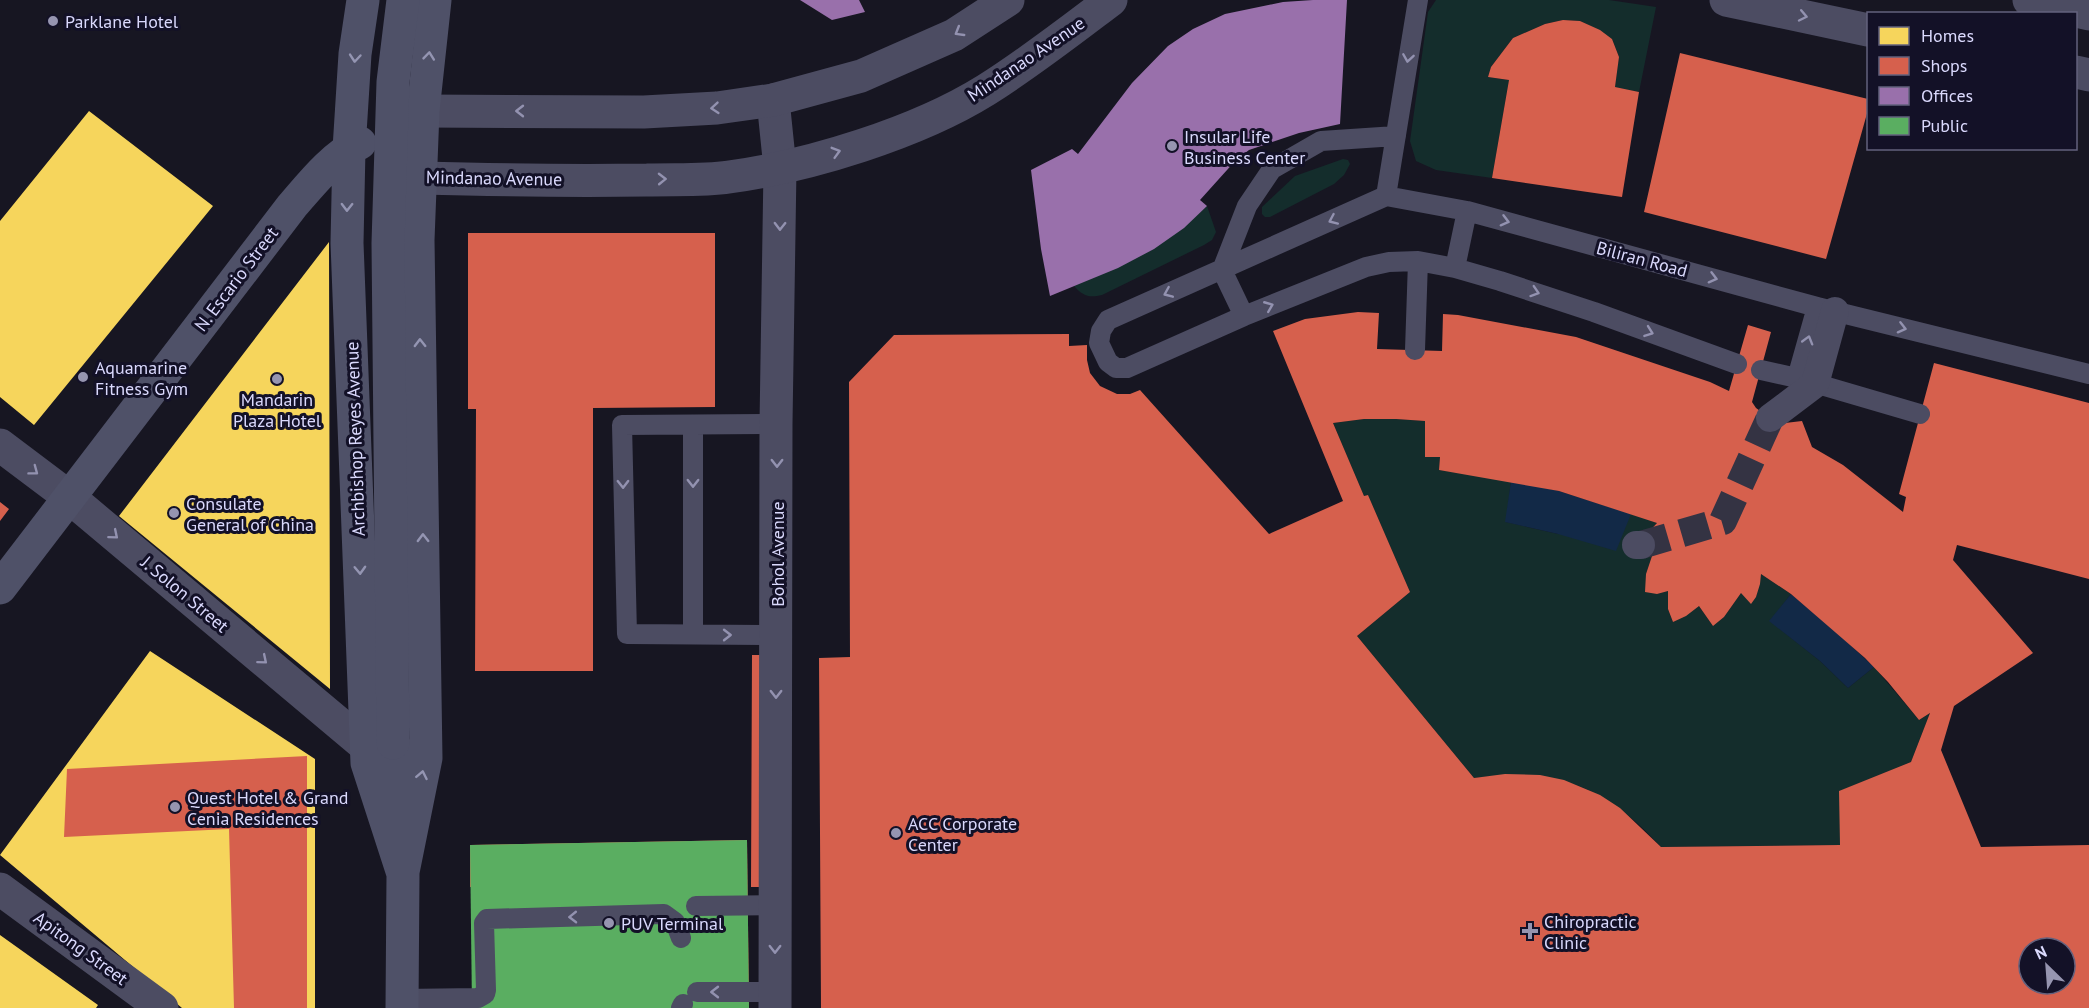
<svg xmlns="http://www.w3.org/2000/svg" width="2089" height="1008" font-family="'PT Sans',sans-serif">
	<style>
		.green { fill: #142d2c }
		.water { fill: #122947 }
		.homes { fill: #f6d55c }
		.shops { fill: #d6604d; fill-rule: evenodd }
		.offices { fill: #9970ab }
		.public { fill: #5aae61 }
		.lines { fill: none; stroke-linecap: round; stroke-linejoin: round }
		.pedestrian-tunnel { stroke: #343343; stroke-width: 28; stroke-dasharray: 28 14; stroke-linecap: butt }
		.service { stroke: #4c4c62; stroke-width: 20 }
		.pedestrian { stroke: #4c4c62; stroke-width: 28 }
		.minor { stroke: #4c4c62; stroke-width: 33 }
		.tertiary { stroke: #4c4c62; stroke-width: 33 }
		.secondary { stroke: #4f5168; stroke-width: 33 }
		.secondary-bridge { stroke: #4f5168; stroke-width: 33 }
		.oneway { stroke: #9392b0 }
		.oneway2 { stroke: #9495b2 }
		.poi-dot { fill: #9695b0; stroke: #131127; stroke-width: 2 }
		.labels { text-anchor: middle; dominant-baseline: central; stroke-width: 6; stroke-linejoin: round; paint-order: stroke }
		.poi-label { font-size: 18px; fill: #dad9fd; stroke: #131127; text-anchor: start }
		.street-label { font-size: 18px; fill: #dad9fd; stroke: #131127 }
	</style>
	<rect width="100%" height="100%" fill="#171622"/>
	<path class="green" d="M1436,0H1609L1656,7L1639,92L1615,87L1619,57L1612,39L1599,30L1580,21L1563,20L1545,24L1513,38L1491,67L1488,77L1509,80L1492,178L1436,170L1416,161L1410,141L1428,12Z
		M1343,159L1348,160L1350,164L1344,175L1334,184L1270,217H1265L1262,214V207L1295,176Z
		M1207,206L1216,232L1212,240L1204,245L1102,295C1089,298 1083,296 1074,286C1122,266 1168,242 1207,206Z
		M1364,419H1396L1425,421V456L1440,457L1439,470L1511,481L1506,522L1558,534L1631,514L1657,523L1645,536L1646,553H1653L1646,574L1657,594L1668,591V609L1673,622L1699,606L1713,626L1724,617L1741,593L1756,597L1761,574L1791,594L1770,621L1820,661L1848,688L1874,667L1919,720L1930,713L1911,762L1840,791V845L1661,847C1604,785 1557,768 1474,778L1357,636L1410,592L1368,495L1364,496L1333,423Z"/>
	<path class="water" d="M1511,481L1559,491L1631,514L1616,551L1558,534L1505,522Z
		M1791,594L1833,629L1874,667L1848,688L1820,661L1769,621Z"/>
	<path class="homes" d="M89,111L213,206L34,425L0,397V221Z
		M329,242L330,689L119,516Z
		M150,651L315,759V1008H182L0,855Z
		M0,935L98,1005L96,1008H0Z"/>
	<path class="shops" d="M1563,20L1580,21L1600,30L1612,39L1619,57L1615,87L1639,92L1622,197L1492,178L1509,80L1488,77L1491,67L1513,38L1545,24Z
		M1680,53L1868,99V110L1826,259L1644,212Z
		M468,233H715V407L593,408V671H475L476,409H468Z
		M1358,312L1379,313L1377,349L1442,351L1443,314L1458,315L1576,337L1710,382L1729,391L1748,325L1771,332L1752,402L1756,408L1770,418L1785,423L1802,421L1812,447L1843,465L1903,512L1906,497L1899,494L1934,363L2089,403V579L1957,545L1953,560L2033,653L1954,706L1941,750L1981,847L2089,845V1008H821L819,658L850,657L849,382L894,335L1069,334V346L1087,345V360L1090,373L1100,386L1117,394H1130L1140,390L1269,534L1343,501L1273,331L1305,319ZM1364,419H1396L1425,421V457H1440L1439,470L1559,491L1657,523L1645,536L1646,553H1653L1646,574L1645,592L1657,594L1668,591V609L1673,622L1686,616L1699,606L1713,626L1724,617L1741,593L1751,604L1756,597L1760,584L1761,574L1791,594L1865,658L1888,682L1919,720L1930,713L1911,762L1839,791L1840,845L1661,847L1620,808L1600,795L1564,780L1540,775L1505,774L1474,778L1357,636L1410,592L1368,495L1364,496L1333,423ZM2029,948H2065V984H2029Z
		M0,502L9,509L0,521Z
		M752,655H765L763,887H751Z
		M307,756V1008H234L229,829L64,837L67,769Z
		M747,840L749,1008H697V1003L498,1007V941L696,937L695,883L470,887V845Z"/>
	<path class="offices" d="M800,0H859L865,12L832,20Z
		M1313,0H1347L1340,124L1299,133L1249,150L1236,160L1200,200L1207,206L1184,228L1154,249L1118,268L1050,296L1041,249L1031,170L1072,149L1078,154L1132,83L1168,46L1193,29L1225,14L1283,2Z"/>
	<path class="public" d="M747,840L749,1008H472L470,845Z"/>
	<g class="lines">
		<path class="pedestrian-tunnel" d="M1641,545L1723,521L1770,418"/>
		<path class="service" d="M1386,196L1108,320L1101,331L1099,343L1108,362L1116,368H1127L1244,316L1366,267L1389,262L1418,261L1455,268L1500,281L1594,312L1737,364
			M1386,196L1467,211L1817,307L2089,374
			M1386,196L1418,0
			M1455,268L1467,211
			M1244,316L1222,270L1247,206L1272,169L1321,141L1396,136
			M1415,350L1418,261
			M1761,370L1797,378L1817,307
			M1797,378L1920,414
			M693,634V425
			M776,635L627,634L622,425L776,424
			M696,906L775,905
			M697,992H775
			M402,999L478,998L485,994L486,990L484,923L487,919L664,914L675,922L681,938
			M681,1008L683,1004"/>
		<path class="pedestrian" d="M1770,418L1815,384L1835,311
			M1636,545H1641"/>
		<path class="minor" d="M773,100L780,168L776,424L775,1008
			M0,445L69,497L367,747
			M0,889L162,1008"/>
		<path class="tertiary" d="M1726,0L1868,30
			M2029,0L2089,14
			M2076,72L2089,75
			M423,111L644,112L717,108L773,100L861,76L954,35L1008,0
			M420,178C496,180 572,181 647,180C674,179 703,181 729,177C809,166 917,133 986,90C1029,63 1070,31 1111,0"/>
		<path class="secondary" d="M363,0L355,54L349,149L347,243L367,763L403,874
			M0,588L292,206C312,183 332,157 360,143
			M393,743L403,874L402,1008
			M403,872L426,758L418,240L423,111L435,0"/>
		<path class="secondary-bridge" d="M393,743L388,243L393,82L403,0"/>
	</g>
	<defs><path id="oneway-chevron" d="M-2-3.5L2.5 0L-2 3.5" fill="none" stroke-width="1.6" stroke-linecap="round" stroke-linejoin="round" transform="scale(1.5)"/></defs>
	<g class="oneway">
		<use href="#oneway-chevron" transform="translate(1803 16) rotate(12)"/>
		<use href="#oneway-chevron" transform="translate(959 32) rotate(149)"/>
		<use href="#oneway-chevron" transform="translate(1408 58) rotate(99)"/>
		<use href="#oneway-chevron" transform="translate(715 108) rotate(175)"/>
		<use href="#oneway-chevron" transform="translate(520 111) rotate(-180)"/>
		<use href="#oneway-chevron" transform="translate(836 152) rotate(-16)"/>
		<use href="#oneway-chevron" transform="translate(662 179) rotate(-1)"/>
		<use href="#oneway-chevron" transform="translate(1333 220) rotate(156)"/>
		<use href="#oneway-chevron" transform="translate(1505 221) rotate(15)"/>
		<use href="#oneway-chevron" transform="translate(780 226) rotate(91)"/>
		<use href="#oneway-chevron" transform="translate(1713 278) rotate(15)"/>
		<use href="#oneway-chevron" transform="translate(1535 292) rotate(18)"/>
		<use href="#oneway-chevron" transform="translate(1168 293) rotate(157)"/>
		<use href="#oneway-chevron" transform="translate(1269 306) rotate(-22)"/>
		<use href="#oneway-chevron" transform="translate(1902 328) rotate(14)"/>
		<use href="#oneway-chevron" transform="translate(1649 332) rotate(20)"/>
		<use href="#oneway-chevron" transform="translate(1808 340) rotate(-74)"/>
		<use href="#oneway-chevron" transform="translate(777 463) rotate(90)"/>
		<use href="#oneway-chevron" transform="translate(34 471) rotate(37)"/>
		<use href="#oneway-chevron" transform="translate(693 483) rotate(90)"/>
		<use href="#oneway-chevron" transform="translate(623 484) rotate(89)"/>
		<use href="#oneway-chevron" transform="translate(114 535) rotate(40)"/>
		<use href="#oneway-chevron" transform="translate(727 635)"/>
		<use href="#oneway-chevron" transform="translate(263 660) rotate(40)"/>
		<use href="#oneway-chevron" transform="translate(776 694) rotate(90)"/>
		<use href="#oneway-chevron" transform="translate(573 917) rotate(179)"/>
		<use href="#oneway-chevron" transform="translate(775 949) rotate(90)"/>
		<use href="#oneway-chevron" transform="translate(715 992) rotate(-180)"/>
	</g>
	<g class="oneway2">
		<use href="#oneway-chevron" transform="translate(429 56) rotate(-84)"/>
		<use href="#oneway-chevron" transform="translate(355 58) rotate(95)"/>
		<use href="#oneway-chevron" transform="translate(347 207) rotate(91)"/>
		<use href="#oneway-chevron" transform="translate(420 343) rotate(-91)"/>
		<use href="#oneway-chevron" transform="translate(423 538) rotate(-91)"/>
		<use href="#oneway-chevron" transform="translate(360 570) rotate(88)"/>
		<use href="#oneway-chevron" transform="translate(422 775) rotate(-79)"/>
	</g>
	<g class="poi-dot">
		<circle cx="53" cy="21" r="6"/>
		<circle cx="1172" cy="146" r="6"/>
		<circle cx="83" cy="377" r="6"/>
		<circle cx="277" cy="379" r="6"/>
		<circle cx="174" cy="513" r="6"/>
		<circle cx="175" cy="807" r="6"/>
		<circle cx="896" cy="833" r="6"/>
		<circle cx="609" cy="923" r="6"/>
		<path d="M1527 922h6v6h6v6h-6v6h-6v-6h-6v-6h6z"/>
	</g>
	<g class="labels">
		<g class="poi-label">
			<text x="65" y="21">Parklane Hotel</text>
			<text x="1184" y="136">Insular Life<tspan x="1184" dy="21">Business Center</tspan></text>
			<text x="95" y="367">Aquamarine<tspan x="95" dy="21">Fitness Gym</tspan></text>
			<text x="277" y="399" text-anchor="middle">Mandarin<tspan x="277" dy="21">Plaza Hotel</tspan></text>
			<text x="186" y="503">Consulate<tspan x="186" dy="21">General of China</tspan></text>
			<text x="187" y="797">Quest Hotel &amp; Grand<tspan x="187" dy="21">Cenia Residences</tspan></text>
			<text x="908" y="823">ACC Corporate<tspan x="908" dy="21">Center</tspan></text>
			<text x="1544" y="921">Chiropractic<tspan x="1544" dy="21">Clinic</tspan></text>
			<text x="621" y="923">PUV Terminal</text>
		</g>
		<g class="street-label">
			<text transform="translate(1026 59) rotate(-34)">Mindanao Avenue</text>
			<text transform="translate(494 178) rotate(1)">Mindanao Avenue</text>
			<text transform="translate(1642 259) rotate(15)">Biliran Road</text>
			<text transform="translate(236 279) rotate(-53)">N. Escario Street</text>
			<text transform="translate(355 439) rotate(-92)">Archbishop Reyes Avenue</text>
			<text transform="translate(777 554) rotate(-90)">Bohol Avenue</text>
			<text transform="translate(185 594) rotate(40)">J. Solon Street</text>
			<text transform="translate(81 948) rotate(36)">Apitong Street</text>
		</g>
	</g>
	<rect x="1867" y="12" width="210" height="138" fill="#131127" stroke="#63617d" stroke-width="1.5"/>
	<rect x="1879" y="27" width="30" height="18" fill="#f6d55c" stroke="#63617d" stroke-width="1.5"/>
	<text x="1921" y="42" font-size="18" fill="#dad9fd">Homes</text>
	<rect x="1879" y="57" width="30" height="18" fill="#d6604d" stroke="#63617d" stroke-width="1.5"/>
	<text x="1921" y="72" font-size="18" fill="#dad9fd">Shops</text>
	<rect x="1879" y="87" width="30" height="18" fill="#9970ab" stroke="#63617d" stroke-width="1.5"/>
	<text x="1921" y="102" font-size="18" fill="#dad9fd">Offices</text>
	<rect x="1879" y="117" width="30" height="18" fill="#5aae61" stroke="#63617d" stroke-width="1.5"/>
	<text x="1921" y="132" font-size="18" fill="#dad9fd">Public</text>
	<g transform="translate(2047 966) rotate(335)"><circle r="28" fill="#131127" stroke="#63617d" stroke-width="1.5"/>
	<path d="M0-4.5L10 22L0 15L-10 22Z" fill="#9695b0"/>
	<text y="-9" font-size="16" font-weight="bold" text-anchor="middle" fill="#dad9fd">N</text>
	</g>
</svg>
